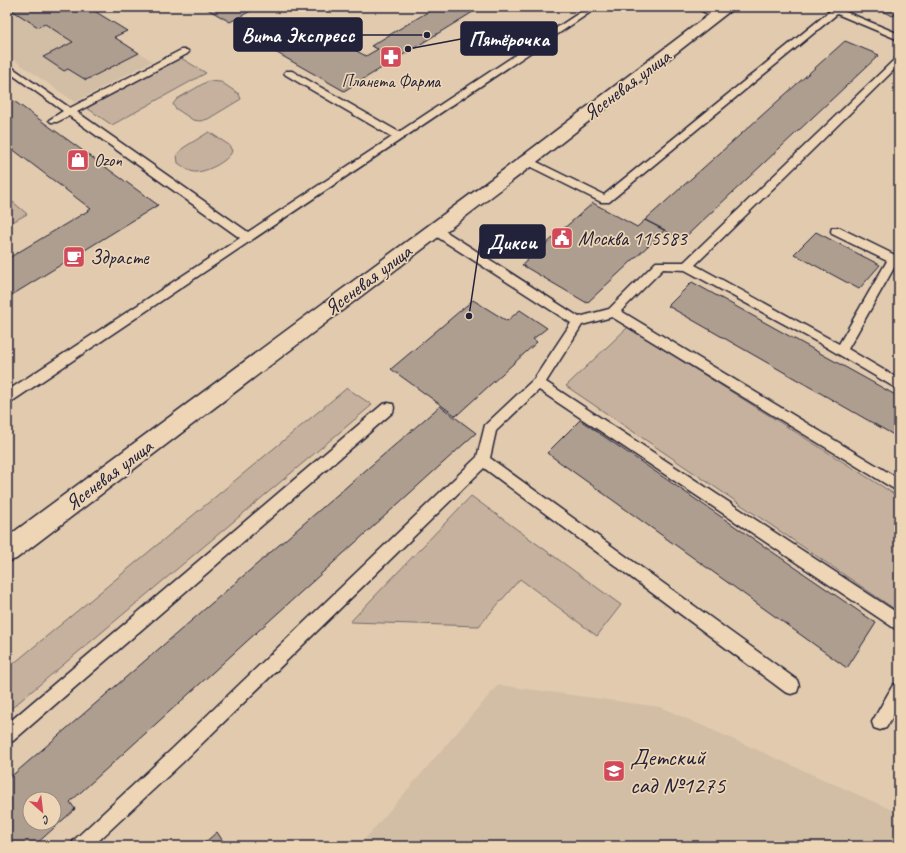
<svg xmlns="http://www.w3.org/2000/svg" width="906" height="853" font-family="Caveat,sans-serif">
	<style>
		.built { fill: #d2bda5 }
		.green { fill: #c5b19d; stroke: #746a6c }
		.building { fill: #ae9e90; stroke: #22223b; fill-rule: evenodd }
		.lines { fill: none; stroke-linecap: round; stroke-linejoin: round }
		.lane-casing { stroke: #22223b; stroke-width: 3 }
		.secondary-casing { stroke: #22223b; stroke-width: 3 }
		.lane { fill: #edd5b5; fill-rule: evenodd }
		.secondary { fill: #edd5b5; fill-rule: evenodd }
		.labels { text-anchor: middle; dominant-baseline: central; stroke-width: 3.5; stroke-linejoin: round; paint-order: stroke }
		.far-poi-label { font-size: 17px; fill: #22223b; stroke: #edd5b5 }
		.street-label { font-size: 20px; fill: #22223b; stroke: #edd5b5 }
		.poi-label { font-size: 20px; fill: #22223b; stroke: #edd5b5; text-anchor: start }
		.near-poi-label { font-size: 24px; fill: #22223b; stroke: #edd5b5; text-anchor: start }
		.leader { fill: none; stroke: #22223b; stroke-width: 1.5 }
		.callout-dot { fill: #22223b; stroke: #edd5b5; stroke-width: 1.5 }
		.callout { fill: #22223b; stroke: #22223b; stroke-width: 1.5 }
		.callout-label { font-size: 21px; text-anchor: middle; font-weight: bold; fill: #fff }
	</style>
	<rect width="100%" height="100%" fill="#e1caae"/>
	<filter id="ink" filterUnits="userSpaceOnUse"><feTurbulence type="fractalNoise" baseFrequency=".025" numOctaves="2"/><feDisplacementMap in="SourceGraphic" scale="8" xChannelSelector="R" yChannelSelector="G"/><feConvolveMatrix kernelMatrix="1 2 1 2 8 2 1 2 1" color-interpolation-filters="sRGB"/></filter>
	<g filter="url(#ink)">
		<path class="built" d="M7,7H88L127,31L115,37L152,61L75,102L7,55Z
			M498,685L660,707L899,813V846H359Z"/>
		<path class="green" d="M181,58L206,73L112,125L87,108Z
			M208,81L221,82L239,94L241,99L208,119L200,121L193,120L175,108L173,104L177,99Z
			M209,132L229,145L232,151C229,161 205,173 194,172C188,171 183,166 178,163L177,155L183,148Z
			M7,197L27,214L7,225Z
			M628,327L899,497V612L566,386Z
			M347,388L372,405L7,712V669Z
			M471,496L621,605L597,636L520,579L479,626L350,622Z"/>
		<path class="building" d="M7,7H88L127,31L114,37L139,53L86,80L68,69L64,71L43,57L73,42L45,24L38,27Z
			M204,7H258L230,22Z
			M436,7H481L344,91L263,45L304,23L366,56L378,49L371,46Z
			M882,7H899V12L893,16L881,11L884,8Z
			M845,41L879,55L682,240L645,220Z
			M7,96L158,205L7,298V259L91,209L7,145Z
			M593,203L637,227L645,220L665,230L587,303L522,265Z
			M816,232L880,265L859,289L794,254Z
			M692,282L899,397V438L668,306Z
			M473,300L507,321L520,310L547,328L533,339L537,342L456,416L391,369Z
			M440,406L476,433L70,802L75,809L34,846H7V780ZM30,799H54V823H30Z
			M580,420L876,623L847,668L547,453Z
			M217,832L226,846H202V845Z"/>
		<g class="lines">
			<g class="lane-casing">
				<path id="lane" d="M588,7H598L11,402L7,403V391L240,238L69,116L57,122H51L49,120L63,111L7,71V64L70,108L181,50H187L189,52L187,54L77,112L248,232L392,137L286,75L284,73L286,71H292L399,132Z
					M694,7H705L721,15L720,17H714Z
					M823,7H834L899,34V40L837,14L609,202H601L523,163L522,161L527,158L531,159L604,195L830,11Z
					M899,57V65L695,265L839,344L887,261L832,234L831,231L832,228H840L897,256L899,259L848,349L899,379V390L821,344L685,270L663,269L621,311L899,479V492L612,317L582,325L546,382L899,614V630L894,628L539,390L496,431L490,458L797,680L799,686L797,692L791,694L785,692L484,468L182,763L93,846H71L74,840L170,751L477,457L485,425L534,379L571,323L431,233L430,230L431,227H439L579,317L609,309L656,262H684L896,58Z
					M388,403L393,404L394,408L393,412L13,741L7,743V724L383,404Z
					M899,683V706L886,728L880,730L874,728L872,722L893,685Z"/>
			</g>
			<g class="secondary-casing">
				<path id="secondary" d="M719,7H735L533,165L16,559L7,562V537L521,157Z"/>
			</g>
			<use href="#lane" class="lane"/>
			<use href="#secondary" class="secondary"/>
		</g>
	</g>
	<defs>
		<g id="pharmacy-square" transform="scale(1.15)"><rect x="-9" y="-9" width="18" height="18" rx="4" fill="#d1495b" stroke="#edd5b5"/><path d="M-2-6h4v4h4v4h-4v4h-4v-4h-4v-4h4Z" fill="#fff"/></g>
		<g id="shop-square" transform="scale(1.15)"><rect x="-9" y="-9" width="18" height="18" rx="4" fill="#d1495b" stroke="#edd5b5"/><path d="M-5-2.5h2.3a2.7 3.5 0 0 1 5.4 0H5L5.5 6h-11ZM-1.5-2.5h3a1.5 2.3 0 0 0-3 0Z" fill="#fff"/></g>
		<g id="civic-square" transform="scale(1.15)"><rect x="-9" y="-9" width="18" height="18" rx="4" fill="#d1495b" stroke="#edd5b5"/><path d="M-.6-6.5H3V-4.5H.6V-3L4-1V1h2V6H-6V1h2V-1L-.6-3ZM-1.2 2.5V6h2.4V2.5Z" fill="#fff"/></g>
		<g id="cafe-square" transform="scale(1.15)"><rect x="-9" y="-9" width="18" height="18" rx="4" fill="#d1495b" stroke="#edd5b5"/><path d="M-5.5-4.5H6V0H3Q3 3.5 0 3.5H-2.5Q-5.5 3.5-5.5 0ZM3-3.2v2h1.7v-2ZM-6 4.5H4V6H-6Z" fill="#fff"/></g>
		<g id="school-square" transform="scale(1.15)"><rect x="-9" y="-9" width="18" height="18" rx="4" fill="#d1495b" stroke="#edd5b5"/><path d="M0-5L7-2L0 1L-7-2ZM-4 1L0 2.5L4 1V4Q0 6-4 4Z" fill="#fff"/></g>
	</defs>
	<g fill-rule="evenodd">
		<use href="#pharmacy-square" x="391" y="57"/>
		<use href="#shop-square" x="78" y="160"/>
		<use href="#civic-square" x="562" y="238"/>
		<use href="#cafe-square" x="74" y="257"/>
		<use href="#school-square" x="614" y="771"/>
	</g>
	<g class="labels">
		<g class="far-poi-label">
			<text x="391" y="81">Планета Фарма</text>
			<text x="94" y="160" text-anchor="start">Ozon</text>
		</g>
		<g class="street-label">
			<text transform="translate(627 85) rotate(-37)">Ясеневая улица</text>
			<text transform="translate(368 280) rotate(-37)">Ясеневая улица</text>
			<text transform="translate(109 475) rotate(-37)">Ясеневая улица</text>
		</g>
		<g class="poi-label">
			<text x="578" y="238">Москва 115583</text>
			<text x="90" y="257">Здрасте</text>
		</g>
		<g class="near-poi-label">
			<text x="630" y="757">Детский<tspan x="630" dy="28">сад №1275</tspan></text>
		</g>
	</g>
	<path class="leader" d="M427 35L362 35M408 49L461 39M469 316L480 242"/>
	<g class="callout-dot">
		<circle cx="427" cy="35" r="4"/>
		<circle cx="408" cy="49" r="4"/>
		<circle cx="469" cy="316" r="4"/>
	</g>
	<g class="callout">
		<rect x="234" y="18" width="128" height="33" rx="4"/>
		<rect x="461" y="22" width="96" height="33" rx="4"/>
		<rect x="480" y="225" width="65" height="33" rx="4"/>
	</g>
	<g class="callout-label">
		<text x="298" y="42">Вита Экспресс</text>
		<text x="509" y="46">Пятёрочка</text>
		<text x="512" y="249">Дикси</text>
	</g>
	<rect width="906" height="853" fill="none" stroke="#edd5b5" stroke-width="24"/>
	<rect x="12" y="12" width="882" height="829" fill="none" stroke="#22223b" stroke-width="1.5" filter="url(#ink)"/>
	<g transform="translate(42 811) rotate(152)"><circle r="19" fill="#edd5b5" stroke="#9c8d84"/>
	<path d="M0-3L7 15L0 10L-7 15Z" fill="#d1495b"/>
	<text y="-6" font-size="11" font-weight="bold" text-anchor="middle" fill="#22223b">С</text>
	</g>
</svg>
